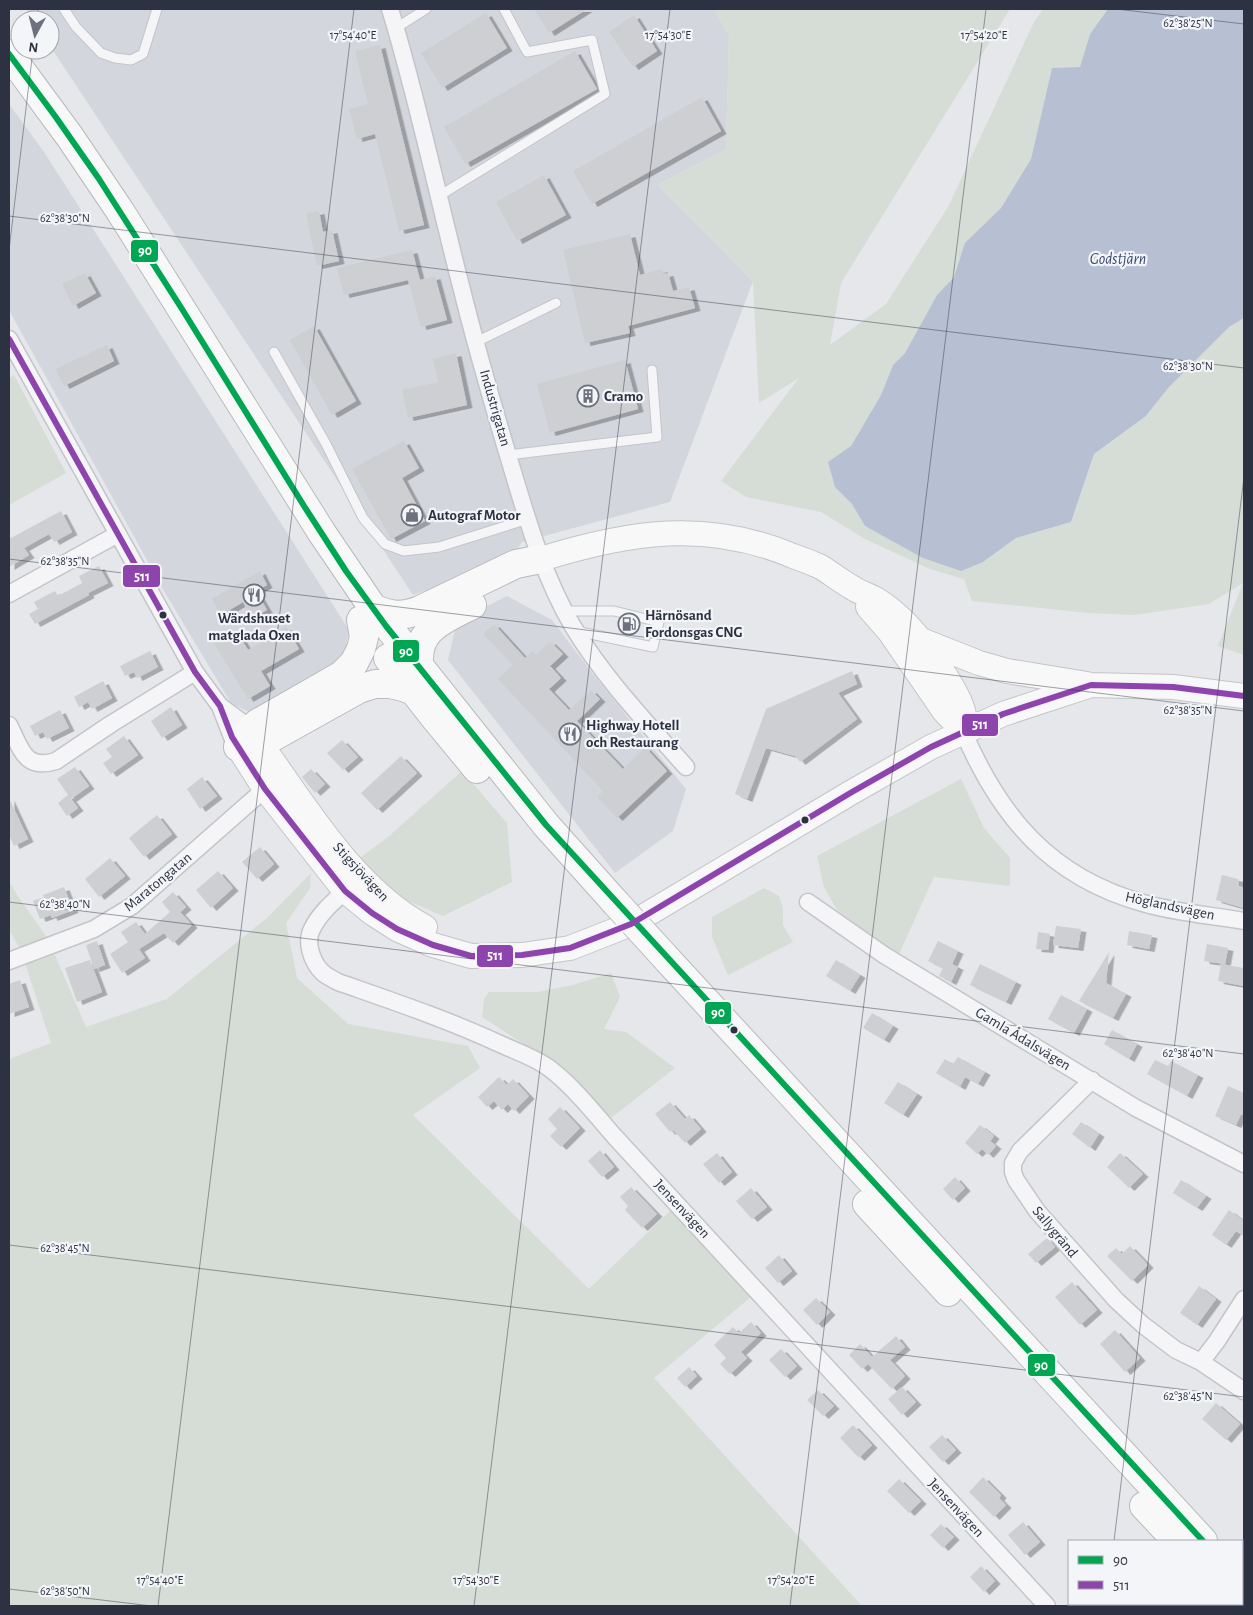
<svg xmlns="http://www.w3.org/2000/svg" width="1253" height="1615" font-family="'Alegreya Sans',sans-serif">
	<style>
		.built { fill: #d4d6dd }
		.green { fill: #d5ddd6 }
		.water { fill: #b6c0d2 }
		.building { fill: #cecfd2; filter: url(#shadow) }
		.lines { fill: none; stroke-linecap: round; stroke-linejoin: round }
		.lane-casing { stroke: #c3c5c8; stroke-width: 11 }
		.street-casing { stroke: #c3c5c8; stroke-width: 19 }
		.secondary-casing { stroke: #c3c5c8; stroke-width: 26 }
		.highway-casing { stroke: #b8babe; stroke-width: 30 }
		.lane { stroke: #f5f5f7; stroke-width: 9 }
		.street { stroke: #f5f5f7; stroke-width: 16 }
		.secondary { stroke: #f8f8f8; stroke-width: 24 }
		.highway { stroke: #f8f8f8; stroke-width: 28 }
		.highway-bridge-casing { stroke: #b8babe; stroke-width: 30; stroke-linecap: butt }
		.highway-bridge { stroke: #f8f8f8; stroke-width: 28 }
		.bus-1-casing { stroke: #f4f5f8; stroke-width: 10 }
		.bus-2-casing { stroke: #f4f5f8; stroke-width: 10 }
		.bus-1 { stroke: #00a651; stroke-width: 6 }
		.bus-2 { stroke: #8e44ad; stroke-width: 6 }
		.ticks { fill: none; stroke: #2d3243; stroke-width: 1; stroke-opacity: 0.45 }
		.bus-dot { fill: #2d3243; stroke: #f4f5f8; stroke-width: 2 }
		.labels { text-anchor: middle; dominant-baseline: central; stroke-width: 4.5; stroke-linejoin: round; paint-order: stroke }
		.poi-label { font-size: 15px; font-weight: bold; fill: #2d3243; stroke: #f4f5f8; text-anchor: start }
		.street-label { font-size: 15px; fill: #2d3243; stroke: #f4f5f8 }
		.water-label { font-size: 16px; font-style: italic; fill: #394b74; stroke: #f4f5f8 }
		.ticks-label { font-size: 12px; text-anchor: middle; fill: #2d3243; stroke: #f4f5f8; stroke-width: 4.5; stroke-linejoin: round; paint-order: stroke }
		.line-badge { stroke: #f4f5f8; stroke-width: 2 }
		.badge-label { font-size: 14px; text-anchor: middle; font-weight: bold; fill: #fff }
	</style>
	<defs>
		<filter id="shadow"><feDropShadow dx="5.5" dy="3" stdDeviation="0" flood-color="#0004"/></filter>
	</defs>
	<rect width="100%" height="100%" fill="#e5e7ea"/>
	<path class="built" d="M26,9H714L729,36L726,149L658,185L753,281L670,502L522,542L511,559L413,595L50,46V20H33Z
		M9,104L44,152L349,630L343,662L251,713L231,703L164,591L9,310Z
		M507,596L552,620L593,674L686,789L673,831L615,873L448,660L457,621Z"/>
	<path class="green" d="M714,9H1010L841,283L830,345L886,304L948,207L1034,22L1043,9H1108L1090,34L1080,67L1052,68L1031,159L1001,208L966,243L954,277L937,295L905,353L893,365L881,395L851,446L835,487L852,504L865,526L983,562L1016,538L1071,522L1094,454L1146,416L1168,388L1229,327L1244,318V655L1218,646L1243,583L1209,604L1134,615L1089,613L972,601L964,579L930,569L865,539L821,512L746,497L721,481L799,378L759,403L753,281L658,185L726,149L729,36Z
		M14,375L66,473L9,505V378Z
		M462,771L507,823L512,882L443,916L406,900L357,860L388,837Z
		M961,779L984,828L1010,858V886L934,877L898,956L837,910L824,887L817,856Z
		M311,873L310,888L286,923L297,978L348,1024L468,1046L480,1068L413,1115L589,1289L672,1209L752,1296L654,1378L862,1606H9V1059L51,1043L25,963L54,953L86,1027L167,999L268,917Z
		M9,881L17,895L48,939L19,947L9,929Z
		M764,888L779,896L783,908V925L793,942L728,975L712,937V917Z
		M611,973L620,997L604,1029L626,1032L675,1068L611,1118L558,1066L482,1017L484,999L489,992H537L573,985Z
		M1085,1604H1172L1169,1606H1082Z"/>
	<path class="water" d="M1108,9H1244V318L1229,327L1168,388L1146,416L1094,454L1071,522L1016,538L983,562L961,571L923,558L865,526L852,504L835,487L828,462L851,446L881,395L893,365L905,353L937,295L954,277L965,243L1001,208L1031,159L1052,68L1080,67L1090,34Z"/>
	<path class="building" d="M534,9H587L549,33Z
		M486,13L507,48L442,88L421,53Z
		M634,15L657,51L633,67L609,32Z
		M380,45L424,225L399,231L375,134L357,139L349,109L368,104L355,51Z
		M575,51L597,89L465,164L444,127Z
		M702,97L721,131L592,204L573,171Z
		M544,175L566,215L517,241L496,202Z
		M319,211L323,232L332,230L339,261L317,266L306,214Z
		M630,234L640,275L662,269L663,274L668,273L673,291L689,287L695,308L628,326L630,333L585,343L563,250Z
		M412,250L420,280L435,276L447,320L421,327L408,280L344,295L337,268Z
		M85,273L96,293L73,306L62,284Z
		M314,326L356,401L332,415L290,340Z
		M107,345L114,361L64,386L55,369Z
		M456,353L467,405L408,418L402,390L438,382L433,359Z
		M625,360L638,409L550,433L537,384Z
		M404,441L419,468L402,478L425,521L391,539L352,469Z
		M61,511L72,532L54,542L49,534L24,548L29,555L9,567V539Z
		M99,566L108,583L88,593L89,595L35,624L29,614L38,609L34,602L55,591L58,596L82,583L79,576Z
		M260,571L267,585L256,591L267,610L252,618L243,602L221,615L212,599Z
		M494,624L525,658L533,651L536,655L550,641L563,654L550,666L561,678L549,689L569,710L591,690L600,699L577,721L623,769L645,747L667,771L617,818L597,797L603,791L498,679L513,665L483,634Z
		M286,627L299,649L261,671L270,686L248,699L212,640L224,633L227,638L237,632L248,650Z
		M150,651L158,667L137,678L134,672L125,676L120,666Z
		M852,671L857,684L838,693L857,719L800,762L795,756L766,748L747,799L735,794L766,709Z
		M103,681L112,698L92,709L88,702L79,707L74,697Z
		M171,707L182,725L162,738L151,721Z
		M60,710L69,728L47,739L43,732L35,736L30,726Z
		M124,736L138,755L111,774L103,763L112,757L106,749Z
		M342,740L358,757L343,770L327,753Z
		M401,756L417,773L377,810L361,793Z
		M75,767L89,786L71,799L57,779Z
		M311,769L325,784L315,793L302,777Z
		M202,777L217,796L200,809L187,789Z
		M68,795L78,808L67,816L58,803Z
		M9,798L28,839L14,846L9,835Z
		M157,815L172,834L144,857L129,838Z
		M260,847L274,864L257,879L242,862Z
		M110,858L125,876L99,897L85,879Z
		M218,871L233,888L211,908L196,890Z
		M1222,875L1238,879L1239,886L1244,888V908L1216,900Z
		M64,887L73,910L52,918L51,915L40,919L33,901L44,897L43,895Z
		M173,892L186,907L180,912L192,925L173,943L164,933L139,949L145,958L122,973L110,954L128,942L121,932L136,922L145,934L170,912L162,902Z
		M1056,926L1081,929L1078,948L1053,945Z
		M1129,931L1152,935L1149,949L1127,945Z
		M1038,932L1050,934L1048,950L1036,949Z
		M97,941L105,965L94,969L86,945Z
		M938,941L958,951L952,964L958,967L951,982L939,976L943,968L928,961Z
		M1207,944L1228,948L1225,964L1204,961Z
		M1109,952L1106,983L1126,994L1113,1018L1079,1001Z
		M90,960L102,992L77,1002L65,968Z
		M836,960L860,975L850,991L826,976Z
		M980,964L1016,982L1006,1002L970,985Z
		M1221,964L1244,968V986L1218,981Z
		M20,980L29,1007L9,1014V984Z
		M1061,995L1087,1009L1074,1033L1048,1019Z
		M872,1013L893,1026L884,1040L863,1028Z
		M1112,1030L1137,1044L1129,1059L1104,1044Z
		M958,1057L985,1072L978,1084L965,1077L960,1087L936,1073L945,1059L953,1064Z
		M1155,1060L1168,1066L1171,1061L1198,1075L1187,1096L1147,1074Z
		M499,1077L507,1085L513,1079L529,1096L514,1111L508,1104L502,1110L494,1101L487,1107L478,1097Z
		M898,1082L917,1094L903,1115L884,1103Z
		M1228,1086L1244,1093V1115L1241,1114L1236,1125L1215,1116Z
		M670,1102L685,1119L689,1115L701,1129L685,1143L673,1130L670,1132L655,1114Z
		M560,1107L580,1128L561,1147L550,1136L557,1129L548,1119Z
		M1081,1122L1099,1134L1090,1148L1072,1134Z
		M980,1125L994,1136L990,1141L996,1146L988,1155L982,1149L977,1154L965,1143Z
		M600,1150L614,1167L602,1177L588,1161Z
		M717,1153L732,1172L719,1183L703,1164Z
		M1120,1153L1143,1174L1129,1188L1107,1167Z
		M955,1177L965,1188L953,1200L943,1189Z
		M1181,1180L1206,1196L1197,1208L1173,1193Z
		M631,1187L657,1214L642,1228L625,1210L628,1206L620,1197Z
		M751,1188L767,1207L752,1219L736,1201Z
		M1229,1210L1244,1221V1236L1236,1231L1226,1245L1212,1235Z
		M1047,1238L1055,1247L1036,1263L1028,1254Z
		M1130,1246L1148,1265L1132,1281L1107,1256L1116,1248L1122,1254Z
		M779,1255L792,1271L778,1283L765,1268Z
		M1072,1282L1097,1310L1080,1325L1055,1297Z
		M1199,1286L1216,1299L1197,1325L1180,1313Z
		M816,1298L830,1312L817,1325L803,1310Z
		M751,1322L761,1333L741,1352L747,1358L730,1374L720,1364L726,1358L714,1345L733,1327L739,1333Z
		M1115,1330L1140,1358L1125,1372L1100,1344Z
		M896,1336L905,1347L890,1360L905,1376L892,1389L868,1364L862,1369L849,1355L860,1344L872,1357Z
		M781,1349L797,1366L785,1377L769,1360Z
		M689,1367L697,1376L685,1387L677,1378Z
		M902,1387L916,1402L902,1415L888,1399Z
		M818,1390L834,1406L823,1416L807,1400Z
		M1216,1403L1240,1424L1226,1440L1202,1419Z
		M853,1425L872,1445L859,1458L840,1438Z
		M942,1435L956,1450L943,1462L929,1447Z
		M983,1477L1001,1495L999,1498L1006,1505L994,1517L969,1492Z
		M899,1479L921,1501L909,1513L887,1491Z
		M1023,1522L1040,1542L1025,1555L1008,1535Z
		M941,1524L954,1537L943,1548L930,1535Z
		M981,1566L995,1581L984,1592L970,1577Z"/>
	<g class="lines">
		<g class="lane-casing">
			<path id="lane" d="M64,9L76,27L101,53L115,58L131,60L143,54L157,9
				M396,28L426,9
				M439,196L605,94L592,40L527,52L504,9
				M476,342L556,303
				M274,352L326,444L363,518L385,544L404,551L439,547L528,519
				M508,455L657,437L652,370
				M565,611H614L659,622L653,647L576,631"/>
		</g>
		<g class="street-casing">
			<path id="street" d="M390,9C418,100 437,194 461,286C474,339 489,391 504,442C523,504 539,568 572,625C603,677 646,722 686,767
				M9,339L195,672L220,706L251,729L255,736
				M9,594L118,534
				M220,706L232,737L238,747
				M9,725C21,748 24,771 56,761L111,724L195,672
				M963,731C1000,817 1050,877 1143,903C1176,913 1211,915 1244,921
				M345,891C333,902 319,914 312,929C305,942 312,962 322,972C326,976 333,979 338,982C392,1001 446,1019 498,1043C515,1051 534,1057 549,1068C574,1087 594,1113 615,1137L1047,1606
				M808,902L884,955L1136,1108L1244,1164
				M9,961L94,929L132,906L265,789
				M1092,1080L1020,1151L1013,1163V1172L1016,1180L1037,1211L1116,1300L1143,1325L1176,1350L1201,1362L1244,1391
				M1201,1362L1217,1341L1244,1299"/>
		</g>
		<g class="secondary-casing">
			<path id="secondary" d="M541,559C628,532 706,519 793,556C802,559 812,563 821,567C832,574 842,582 853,588C860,593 869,595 877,600C898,613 916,633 930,653C940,667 963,700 964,716C965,721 963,726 963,731
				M868,607L889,631L944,711L963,731
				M921,640L979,663L1007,671L1087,684
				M260,743C306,807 354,889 425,927
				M238,747L265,789L345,891L372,913L397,929L433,945L471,956L522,955L570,948L631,924L852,792L931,747L1003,714L1091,685L1173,687L1244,696"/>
		</g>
		<g class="highway-casing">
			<path id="highway" d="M9,54L70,137L120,211L322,533L373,608L546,825L614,901
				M373,608C390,616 402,617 420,610L516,564L541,559
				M388,658L435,718L477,769
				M420,669C413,630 443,620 472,605
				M238,747L260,743L271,738L359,689L375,684H390L403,687L414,691
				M238,747L251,729L258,723L342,675L354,663L361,649L364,637L361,620
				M666,958L1203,1541
				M867,1204L948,1292
				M1144,1506L1177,1541
				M1242,1584L1244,1586
				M1234,1604L1236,1606"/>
		</g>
		<use href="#lane" class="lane"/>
		<use href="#street" class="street"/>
		<use href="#secondary" class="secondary"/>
		<use href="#highway" class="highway"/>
		<g class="highway-bridge-casing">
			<path id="highway-bridge" d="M614,901L666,958"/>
		</g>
		<use href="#highway-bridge" class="highway-bridge"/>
		<g class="bus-1-casing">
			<path id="bus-1" d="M9,54L55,116L99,179L182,309L304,506L346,571L386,626L546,825L1203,1541"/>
		</g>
		<g class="bus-2-casing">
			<path id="bus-2" d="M9,339L195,672L220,706L232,737L265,789L345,891L372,913L397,929L433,945L471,956L522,955L570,948L631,924L852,792L931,747L1003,714L1091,685L1173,687L1244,696"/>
		</g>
		<use href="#bus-1" class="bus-1"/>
		<use href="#bus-2" class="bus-2"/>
	</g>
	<path class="ticks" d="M1116,9L1244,24M37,20L38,9M9,216L1244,368M9,250L33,50M9,559L1244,711M9,902L1244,1054M9,1245L1244,1397M1114,1541L1244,477M9,1589L152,1606M158,1606L354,9M474,1606L670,9M790,1606L986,9M1106,1606V1604"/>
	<defs>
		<g id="building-ring" transform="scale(1.125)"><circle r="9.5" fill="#f4f5f8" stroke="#6d717d" stroke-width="1.5"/><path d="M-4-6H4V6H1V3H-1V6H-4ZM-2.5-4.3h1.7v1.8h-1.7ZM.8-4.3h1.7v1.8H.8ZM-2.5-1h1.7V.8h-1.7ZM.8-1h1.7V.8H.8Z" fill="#6d717d"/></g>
		<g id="shop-ring" transform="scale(1.125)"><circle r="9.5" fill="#f4f5f8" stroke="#6d717d" stroke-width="1.5"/><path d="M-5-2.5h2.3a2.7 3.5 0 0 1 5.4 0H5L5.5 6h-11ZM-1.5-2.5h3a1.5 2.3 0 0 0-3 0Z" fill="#6d717d"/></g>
		<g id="restaurant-ring" transform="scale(1.125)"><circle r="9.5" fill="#f4f5f8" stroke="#6d717d" stroke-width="1.5"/><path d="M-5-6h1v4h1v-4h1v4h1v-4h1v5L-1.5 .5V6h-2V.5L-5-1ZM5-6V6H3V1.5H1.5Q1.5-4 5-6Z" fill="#6d717d"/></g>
		<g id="fuel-ring" transform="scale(1.125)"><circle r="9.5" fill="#f4f5f8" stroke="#6d717d" stroke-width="1.5"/><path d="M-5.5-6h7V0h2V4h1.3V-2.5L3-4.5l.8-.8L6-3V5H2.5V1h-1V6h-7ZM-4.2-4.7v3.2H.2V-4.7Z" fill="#6d717d"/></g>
	</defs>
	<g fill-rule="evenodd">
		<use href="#building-ring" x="588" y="396"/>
		<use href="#shop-ring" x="412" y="515"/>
		<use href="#restaurant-ring" x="254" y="595"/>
		<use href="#fuel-ring" x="629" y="624"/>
		<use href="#restaurant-ring" x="570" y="734"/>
	</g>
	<g class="bus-dot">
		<circle cx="163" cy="615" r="4.5"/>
		<circle cx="805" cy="820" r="4.5"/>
		<circle cx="734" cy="1030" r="4.5"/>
	</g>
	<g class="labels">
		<g class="poi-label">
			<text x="604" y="396">Cramo</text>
			<text x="428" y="515">Autograf Motor</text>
			<text x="645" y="615">Härnösand<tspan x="645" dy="17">Fordonsgas CNG</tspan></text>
			<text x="254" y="618" text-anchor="middle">Wärdshuset<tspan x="254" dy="17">matglada Oxen</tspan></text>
			<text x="586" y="725">Highway Hotell<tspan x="586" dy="17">och Restaurang</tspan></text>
		</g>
		<g class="street-label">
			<text transform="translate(495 408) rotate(74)">Industrigatan</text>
			<text transform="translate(361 872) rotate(47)">Stigsjövägen</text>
			<text transform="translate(158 882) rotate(-40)">Maratongatan</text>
			<text transform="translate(1170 906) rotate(12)">Höglandsvägen</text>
			<text transform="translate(1023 1039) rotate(31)">Gamla Ådalsvägen</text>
			<text transform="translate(682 1209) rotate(47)">Jensenvägen</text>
			<text transform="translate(1055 1232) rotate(50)">Sallygränd</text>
			<text transform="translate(956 1508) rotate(47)">Jensenvägen</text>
		</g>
		<g class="water-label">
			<text x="1118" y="259">Godstjärn</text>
		</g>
	</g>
	<g class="ticks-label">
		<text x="1188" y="27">62°38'25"N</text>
		<text x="353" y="39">17°54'40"E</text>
		<text x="668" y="39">17°54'30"E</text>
		<text x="984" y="39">17°54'20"E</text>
		<text x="65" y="222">62°38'30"N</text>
		<text x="1188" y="370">62°38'30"N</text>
		<text x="65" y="565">62°38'35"N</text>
		<text x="1188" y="714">62°38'35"N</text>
		<text x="65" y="908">62°38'40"N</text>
		<text x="1188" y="1057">62°38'40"N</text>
		<text x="65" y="1252">62°38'45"N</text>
		<text x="1188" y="1400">62°38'45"N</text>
		<text x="160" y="1584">17°54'40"E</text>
		<text x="476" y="1584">17°54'30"E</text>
		<text x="791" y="1584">17°54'20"E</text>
		<text x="65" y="1595">62°38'50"N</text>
	</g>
	<g class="line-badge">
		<rect x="130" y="239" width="29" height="24" rx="5" fill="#00a651"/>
		<rect x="122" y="564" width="39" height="24" rx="5" fill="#8e44ad"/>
		<rect x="392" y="639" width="28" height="24" rx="5" fill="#00a651"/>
		<rect x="961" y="713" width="38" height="24" rx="5" fill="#8e44ad"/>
		<rect x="476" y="944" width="38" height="24" rx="5" fill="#8e44ad"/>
		<rect x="704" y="1001" width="28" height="24" rx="5" fill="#00a651"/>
		<rect x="1027" y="1353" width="29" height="24" rx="5" fill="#00a651"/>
	</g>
	<g class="badge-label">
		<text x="145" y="255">90</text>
		<text x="142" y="581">511</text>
		<text x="406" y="656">90</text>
		<text x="980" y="729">511</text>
		<text x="495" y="960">511</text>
		<text x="718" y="1017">90</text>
		<text x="1041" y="1370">90</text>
	</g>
	<rect width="1253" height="1615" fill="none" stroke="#2d3243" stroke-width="20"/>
	<rect x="1068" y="1540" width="175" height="65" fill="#f4f5f8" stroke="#a4a7b0"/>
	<rect x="1078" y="1556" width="25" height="8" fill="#00a651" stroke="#a4a7b0"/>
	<text x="1113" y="1565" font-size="15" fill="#2d3243">90</text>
	<rect x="1078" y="1581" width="25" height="8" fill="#8e44ad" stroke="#a4a7b0"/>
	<text x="1113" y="1590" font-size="15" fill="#2d3243">511</text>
	<g transform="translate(35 35) rotate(187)"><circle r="24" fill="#f4f5f8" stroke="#a4a7b0"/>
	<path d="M0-4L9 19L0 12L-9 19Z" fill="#6d717d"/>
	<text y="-8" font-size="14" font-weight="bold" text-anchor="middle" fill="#2d3243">N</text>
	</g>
</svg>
